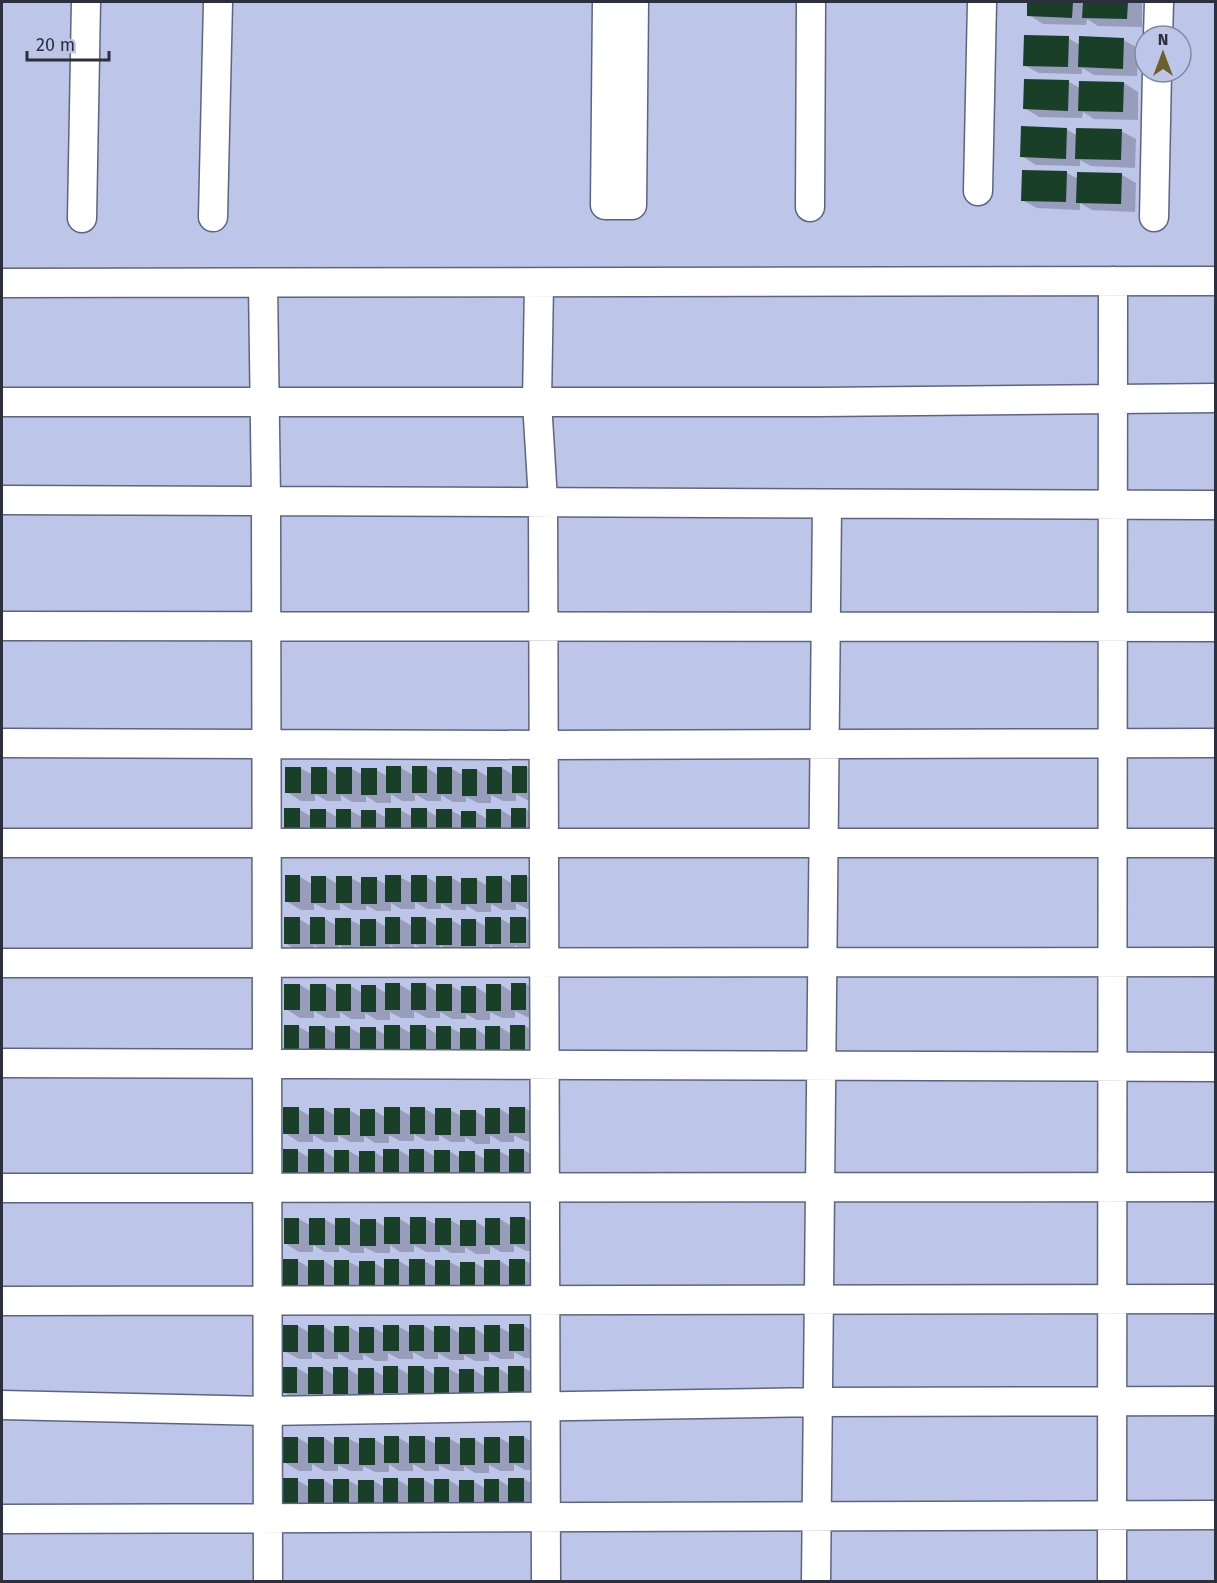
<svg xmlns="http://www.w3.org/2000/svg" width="1217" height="1583" font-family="'Fira Sans',sans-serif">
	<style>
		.shadow { fill: #0003 }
		.building { fill: #1a3f28 }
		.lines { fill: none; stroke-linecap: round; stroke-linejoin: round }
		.minor-casing { stroke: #5d6483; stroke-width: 31 }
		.minor { stroke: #fff; stroke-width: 28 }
	</style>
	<rect width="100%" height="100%" fill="#bdc5e9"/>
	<path class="shadow" d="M1029,2H1142V27L1098,26L1087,19L1086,25L1043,24L1029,15Z
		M1068,38L1080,45L1123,40L1138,48L1137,76L1094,75L1082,68V74L1039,73L1024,65Z
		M1069,82L1080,88L1124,83L1138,92V120L1094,119L1083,112L1082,118L1039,117L1025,108Z
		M1066,129L1078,136L1121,131L1136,139L1135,168L1091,166L1080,160V166L1036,165L1022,156Z
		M1067,173L1078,179L1122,175L1136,183L1135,212L1092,210L1080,203V210L1037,208L1022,200Z
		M527,767L541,776V800H527L516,794V801H503L491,795V803H478L466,797V802H453L441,795V801H427L415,794V801H402L391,794V803H377L366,796V802H352L341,795V801H327L315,794V801H301L287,792L300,768L313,775L326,768L337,775L352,769L363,775L376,770L387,776L401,768L413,775L427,768L438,775L452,769L463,775L477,770L488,777L502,768L513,775Z
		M526,809L540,818V842L286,834L300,810L312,817L325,810L337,817L351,811L362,817L376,812L387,818L400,810L413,817L426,810L438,817L452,811L463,817L476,812L487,819L501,810L512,817Z
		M526,876L541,885V909H527L516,903V910H502L491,904V912H477L466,905V910H452L441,903V909H427L415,902V909H401L391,903V911H377L366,905V910H352L340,903V910H327L314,903V910H301L286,901L300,877L312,884L326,877L337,884L351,878L362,884L376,879L387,885L400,877L413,884L426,877L438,884L452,878L463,884L476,879L488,886L501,877L513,884Z
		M525,918L540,927V951H526L515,945V952H501L490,945V953H477L466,947V952H452L440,945V951H427L414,944V951H401L390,945V953H376L365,946V952H351L339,945V952H326L314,945V952H300L285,943L299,919L311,926L325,919L337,926L350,920L362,926L376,921L386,927L400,919L412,926L426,919L437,926L451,920L462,926L476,921L487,927L501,919L512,925Z
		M526,984L540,993V1017H527L515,1011V1018H502L490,1012V1020H477L466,1014V1019H452L440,1012V1018H427L414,1011V1018H401L390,1012V1020H377L365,1013V1019H351L340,1012V1018H326L314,1011V1018H300L286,1009L300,985L312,992L325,985L337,992L351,986L362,993L376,987L386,993L400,985L412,992L426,985L437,992L451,986L462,992L476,987L487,994L501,985L512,992Z
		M525,1026L539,1035V1059L285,1051L299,1027L311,1034L324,1027L336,1034L350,1028L361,1034L375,1029L386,1035L400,1027L412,1034L425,1027L437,1034L451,1028L462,1034L476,1029L487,1036L500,1027L511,1034Z
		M525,1108L539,1117V1141H525L514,1135V1142H501L490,1135V1144H476L465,1137V1142H451L439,1135V1141H426L414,1134V1141H400L389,1135V1143H375L364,1136V1142H350L338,1135V1142H325L313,1135V1142H299L285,1133L298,1109L310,1116L324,1109L336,1116L349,1110L361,1117L375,1111L385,1117L399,1109L411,1116L425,1109L437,1116L450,1110L461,1116L475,1111L486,1118L500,1109L511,1116Z
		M399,1150L410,1157L424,1150L436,1157L449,1151L461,1158L474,1153L485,1159L499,1151L510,1157L524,1150L538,1159V1183L284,1175L298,1151L310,1158L324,1151L335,1158L349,1151L361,1158L374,1152L385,1158Z
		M525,1218L539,1227V1251H526L514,1245V1252H501L490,1246V1254H476L465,1247V1253H451L440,1246V1252H426L414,1245V1252H400L390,1245V1253H376L364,1247V1253H351L339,1246V1252H325L313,1245V1252H299L285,1243L299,1219L311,1226L324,1219L336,1226L350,1220L361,1226L375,1221L386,1227L400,1219L411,1226L425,1219L437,1225L450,1220L461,1226L475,1221L486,1228L500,1219L511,1226Z
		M524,1260L539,1269V1293L299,1294L284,1285L298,1261L310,1268L324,1261L335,1268L349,1262L361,1268L374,1263L385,1269L399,1261L411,1268L424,1261L436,1267L450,1262L461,1268L475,1263L486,1269L500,1261L511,1268Z
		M298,1326L310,1333L324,1327L335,1334L349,1327L361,1334L374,1328L385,1334L398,1326L410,1333L424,1326L436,1333L449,1327L461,1334L474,1328L485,1335L499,1327L510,1333L524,1326L538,1334V1358H525L514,1352V1359H500L489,1353V1361H475L464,1355V1360H450L438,1353V1359H425L413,1352V1359H399L388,1353V1361H375L363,1354V1360H350L338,1353V1359H324L312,1352V1359H299L284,1351Z
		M523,1367L538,1376V1400L424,1401L412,1394V1401H399L388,1395V1403L349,1402L337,1395V1401H323L311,1394V1401H298L283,1392L297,1368L309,1375L323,1368L334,1375L348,1369L360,1376L373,1370L384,1376L398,1368L410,1375L424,1368L435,1375L449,1369L460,1375L474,1370L485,1377L498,1368L509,1375Z
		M524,1437L538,1446V1470H525L514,1464V1471H500L489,1465V1473H475L464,1466V1471H451L439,1465V1471H425L413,1464V1471H399L389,1464V1472H375L363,1466V1471H350L338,1465V1471H324L312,1464V1471H299L284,1462L298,1438L310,1445L324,1438L335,1445L349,1439L361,1445L374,1439L385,1446L399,1438L411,1445L424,1438L436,1444L450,1439L461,1445L475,1440L486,1446L500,1438L510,1444Z
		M524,1479L538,1487V1512H298L297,1480L309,1487L323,1480L335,1487L348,1480L360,1487L374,1481L384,1487L398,1480L410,1487L424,1480L435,1486L449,1480L460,1487L474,1482L485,1488L499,1480L510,1487Z"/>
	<path class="building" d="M1027,2H1073L1072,18L1027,16Z
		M1083,2H1128L1127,19L1082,18Z
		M1024,35L1069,36L1068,67L1023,66Z
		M1079,36L1124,38L1123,69L1078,67Z
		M1024,79L1069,80L1068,111L1023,109Z
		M1079,81L1124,82L1123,112L1078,111Z
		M1021,126L1067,128L1066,159L1020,157Z
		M1076,128L1122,129L1121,160L1075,159Z
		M1022,170L1067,171L1066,202L1021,201Z
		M1077,172L1122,173L1121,204L1076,203Z
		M386,766H401V793H386Z
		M412,766H427V793H412Z
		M512,766H527V793H512Z
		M285,767H301V793H285Z
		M311,767H327V794H311Z
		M336,767H352V794H336Z
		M437,767H452V794H437Z
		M487,767H502V794H487Z
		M361,768H377V795H361Z
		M462,769H477V796H462Z
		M284,808H300V835H284Z
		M385,808H401V835H385Z
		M411,808H427V835H411Z
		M511,808H526V834H511Z
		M310,809H326V835H310Z
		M336,809H351V836H336Z
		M436,809H452V836H436Z
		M486,809H501V835H486Z
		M361,810H376V837H361Z
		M461,811H476V837H461Z
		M285,875H300V902H285Z
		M385,875H401V902H385Z
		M411,875H427V902H411Z
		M511,875H527V902H511Z
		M311,876H326V903H311Z
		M336,876H352V903H336Z
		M436,876H452V903H436Z
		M486,876H502V903H486Z
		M361,877H377V904H361Z
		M461,878H477V904H461Z
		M284,917H300V944H284Z
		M310,917H325V944H310Z
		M385,917H400V944H385Z
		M411,917H426V944H411Z
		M485,917H501V944H485Z
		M510,917H526V943H510Z
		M335,918H351V945H335Z
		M436,918H452V945H436Z
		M360,919H376V946H360Z
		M461,919H476V946H461Z
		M385,983H400V1010H385Z
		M411,983H426V1010H411Z
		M511,983H526V1010H511Z
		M284,984H300V1010H284Z
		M310,984H326V1011H310Z
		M336,984H351V1011H336Z
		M436,984H452V1011H436Z
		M486,984H501V1011H486Z
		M361,985H376V1012H361Z
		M461,986H476V1013H461Z
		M284,1025H299V1052H284Z
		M384,1025H400V1052H384Z
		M410,1025H426V1052H410Z
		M510,1025H525V1051H510Z
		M309,1026H325V1052H309Z
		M335,1026H350V1053H335Z
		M436,1026H451V1053H436Z
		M485,1026H500V1052H485Z
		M360,1027H376V1054H360Z
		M460,1028H476V1054H460Z
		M283,1107H299V1134H283Z
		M384,1107H400V1134H384Z
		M410,1107H425V1134H410Z
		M509,1107H525V1133H509Z
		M309,1108H324V1134H309Z
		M334,1108H350V1135H334Z
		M435,1108H451V1135H435Z
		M485,1108H500V1134H485Z
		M360,1109H375V1136H360Z
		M460,1110H476V1136H460Z
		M283,1149H298V1176H283Z
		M308,1149H324V1176H308Z
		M383,1149H399V1176H383Z
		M409,1149H424V1176H409Z
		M484,1149H500V1176H484Z
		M509,1149H524V1175H509Z
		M334,1150H349V1177H334Z
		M434,1150H450V1177H434Z
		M359,1151H375V1178H359Z
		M459,1151H475V1178H459Z
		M384,1217H400V1244H384Z
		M410,1217H426V1244H410Z
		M510,1217H525V1244H510Z
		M284,1218H299V1244H284Z
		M309,1218H325V1245H309Z
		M335,1218H350V1245H335Z
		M435,1218H451V1245H435Z
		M485,1218H500V1245H485Z
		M360,1219H376V1246H360Z
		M460,1220H476V1246H460Z
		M283,1259H298V1286H283Z
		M384,1259H399V1286H384Z
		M409,1259H425V1286H409Z
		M509,1259H525V1285H509Z
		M308,1260H324V1286H308Z
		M334,1260H349V1287H334Z
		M435,1260H450V1287H435Z
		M484,1260H500V1286H484Z
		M359,1261H375V1287H359Z
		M460,1262H475V1288H460Z
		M509,1324H524V1351H509Z
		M283,1325H298V1352H283Z
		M308,1325H324V1352H308Z
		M383,1325H399V1351H383Z
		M409,1325H424V1351H409Z
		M484,1325H500V1352H484Z
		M334,1326H349V1352H334Z
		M434,1326H450V1352H434Z
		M359,1327H374V1353H359Z
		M459,1327H475V1354H459Z
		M383,1366H398V1393H383Z
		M408,1366H424V1393H408Z
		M508,1366H524V1393H508Z
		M282,1367H297V1393H282Z
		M308,1367H323V1394H308Z
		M333,1367H348V1394H333Z
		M434,1367H449V1394H434Z
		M484,1367H499V1394H484Z
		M358,1368H374V1395H358Z
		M459,1369H474V1396H459Z
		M384,1436H399V1463H384Z
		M409,1436H425V1463H409Z
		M509,1436H524V1463H509Z
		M283,1437H298V1463H283Z
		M308,1437H324V1463H308Z
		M334,1437H349V1464H334Z
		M435,1437H450V1464H435Z
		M484,1437H500V1463H484Z
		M359,1438H375V1465H359Z
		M460,1438H475V1465H460Z
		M282,1478H298V1505H282Z
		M383,1478H398V1505H383Z
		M408,1478H424V1505H408Z
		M508,1478H524V1504H508Z
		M308,1479H324V1505H308Z
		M333,1479H349V1505H333Z
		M434,1479H449V1505H434Z
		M484,1479H499V1505H484Z
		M358,1480H374V1506H358Z
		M459,1480H474V1507H459Z"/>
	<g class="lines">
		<g class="minor-casing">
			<path id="minor" d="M607,2L605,205H632L634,2
				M1158,36L1159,2
				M978,191L982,2
				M810,207L811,2
				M213,217L218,2
				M1154,217L1157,72
				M82,218L86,2
				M2,283L1216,281
				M263,283L266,499L268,1582
				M539,283L537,402L543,500L546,1582
				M2,402H820L1216,398
				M2,500C406,499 811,504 1216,505
				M2,626L1216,627
				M2,743L543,745L1216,743
				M2,843H1216
				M2,963C406,963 811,959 1216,962
				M2,1063L1216,1067
				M2,1188L1216,1187
				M2,1301L1216,1299
				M2,1405L266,1411L819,1402L1216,1401
				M2,1519L1216,1515
				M816,1582L827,505
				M1112,1582L1113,281"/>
		</g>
		<use href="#minor" class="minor"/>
	</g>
	<rect width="1217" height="1583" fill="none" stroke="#2c2f3d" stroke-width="6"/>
	<g transform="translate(1163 54)"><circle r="28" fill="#bdc5e9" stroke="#8389a4" stroke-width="1.5"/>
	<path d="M0-4.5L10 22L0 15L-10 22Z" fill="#6d5f2c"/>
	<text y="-9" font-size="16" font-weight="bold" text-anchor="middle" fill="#2c2f3d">N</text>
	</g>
	<path d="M27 51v9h82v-9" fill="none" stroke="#2c2f3d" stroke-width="3"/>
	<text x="36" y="51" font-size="18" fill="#2c2f3d" stroke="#bdc5e9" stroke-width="4.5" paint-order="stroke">20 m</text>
</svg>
